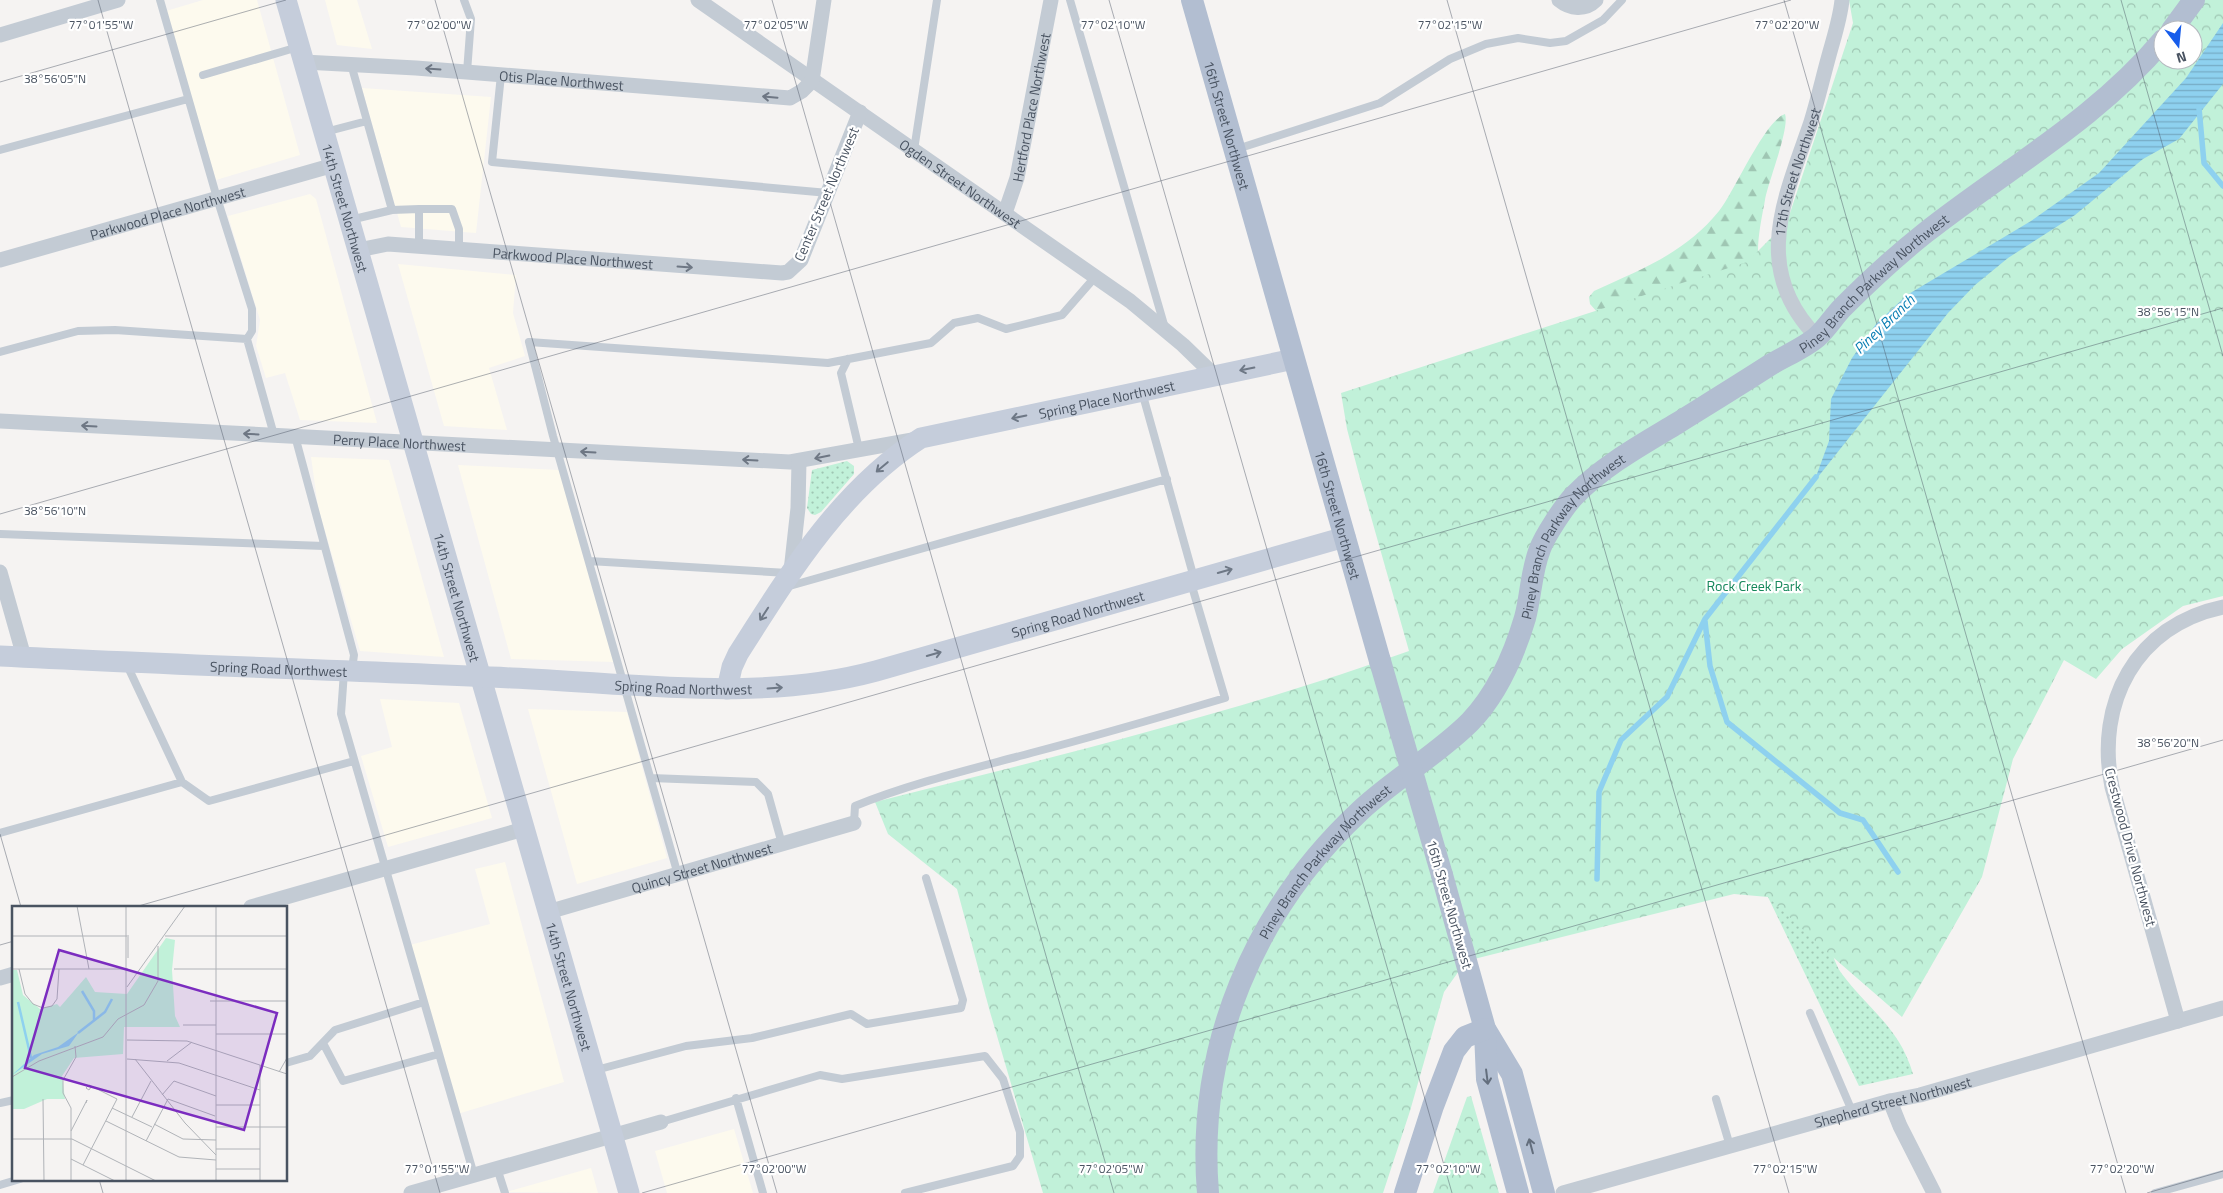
<svg xmlns="http://www.w3.org/2000/svg" width="2223" height="1193" font-family="'Titillium Web',sans-serif">
	<style>
		.commercial { fill: #fdfaee }
		.grass { fill: url(#grass-dots) }
		.forest { fill: url(#forest-firs) }
		.park { fill: url(#park-crowns); fill-rule: evenodd }
		.water { fill: url(#water-rules) }
		.lines { fill: none; stroke-linecap: round; stroke-linejoin: round }
		.stream { stroke: #8ed1ef; stroke-width: 5.5 }
		.lane { stroke: #c3cbd4; stroke-width: 8 }
		.street { stroke: #c3cbd4; stroke-width: 15 }
		.secondary { stroke: #c5cddb; stroke-width: 21 }
		.primary { stroke: #b2bed1; stroke-width: 22 }
		.primary-bridge { stroke: #b2bed1; stroke-width: 22 }
		.oneway { stroke: #6e7784 }
		.oneway2 { stroke: #6e7886 }
		.oneway3 { stroke: #636e7d }
		.ticks { fill: none; stroke: #495361; stroke-width: 1; stroke-opacity: 0.45 }
		.labels { text-anchor: middle; dominant-baseline: central; stroke-width: 4.5; stroke-linejoin: round; paint-order: stroke }
		.street-label { font-size: 14px; fill: #495361; stroke: #fff }
		.park-label { font-size: 14px; fill: #15875a; stroke: #fff }
		.water-label { font-size: 15px; font-style: italic; fill: #097eb4; stroke: #fff }
		.inset-river { fill: none; stroke: #8ed1ef; stroke-width: 2.5 }
		.inset-road { fill: none; stroke: #b0b3b8; stroke-width: 1 }
		.view { fill: #7b2cbf; fill-opacity: 0.15; stroke: #7b2cbf; stroke-width: 2.5 }
		.inset-edge { fill: none; stroke: #495361; stroke-width: 2.5 }
		.ticks-label { font-size: 12px; text-anchor: middle; fill: #495361; stroke: #fff; stroke-width: 4.5; stroke-linejoin: round; paint-order: stroke }
	</style>
	<defs>
		<pattern id="grass-dots" width="8" height="8" patternUnits="userSpaceOnUse" patternTransform="scale(1.25)"><rect width="8" height="8" fill="#c1f1d9"/><path d="M2 2h.1M6 6h.1" fill="none" stroke="#9fc6b3" stroke-width="1.8" stroke-linecap="round"/></pattern>
		<pattern id="forest-firs" width="22" height="20" patternUnits="userSpaceOnUse" patternTransform="scale(1.25)"><rect width="22" height="20" fill="#c1f1d9"/><path d="M5 1l3.5 6h-7zM16 11l3.5 6h-7z" fill="#9fc6b3"/></pattern>
		<pattern id="park-crowns" width="20" height="18" patternUnits="userSpaceOnUse" patternTransform="scale(1.25)"><rect width="20" height="18" fill="#c1f1d9"/><path d="M2 6a3 3 0 1 1 6 0M12 15a3 3 0 1 1 6 0" fill="none" stroke="#9fc6b3"/></pattern>
		<pattern id="water-rules" width="6" height="5" patternUnits="userSpaceOnUse" patternTransform="scale(1.25)"><rect width="6" height="5" fill="#8ed1ef"/><path d="M0 2.5h6" fill="none" stroke="#76acc5"/></pattern>
	</defs>
	<rect width="100%" height="100%" fill="#f5f3f2"/>
	<path class="commercial" d="M203,0H257L300,155L216,180L166,11Z
		M325,0H357L372,49L337,45Z
		M362,88L491,97L476,233L401,227Z
		M310,194L316,199L377,423L300,420L285,373L266,378L256,346L260,320L228,216Z
		M398,264L516,275L513,313L525,356L489,368L507,430L444,426Z
		M311,457L389,460L444,657L360,651L318,507Z
		M458,465L559,470L614,662L511,659Z
		M380,699L459,703L492,818L388,847L361,756L392,747Z
		M528,709L627,712L667,858L577,884Z
		M505,862L564,1082L454,1115L406,946L490,924L475,869Z
		M734,1129L753,1193H667L655,1151Z
		M591,1168L598,1193L506,1192Z"/>
	<path class="grass" d="M847,461L854,466V474L821,512L815,515L811,514L807,508L812,470Z
		M1763,892L1823,923C1828,937 1833,962 1842,974C1868,1009 1900,1028 1913,1074L1859,1086L1768,897Z"/>
	<path class="forest" d="M1785,114C1790,128 1768,182 1765,200C1762,216 1758,235 1758,251C1758,260 1762,272 1764,281L1605,321L1590,304L1589,297L1594,291C1642,269 1685,253 1719,211C1734,192 1765,120 1785,114Z"/>
	<path class="park" d="M1849,0H2223V596L2183,606L2122,649L2096,679L2064,660L2013,759L1982,877L1902,1017L1827,952L1768,897L1734,894L1466,961L1444,992L1410,1111L1383,1193H1043L990,1012L957,889L888,834L875,802C1054,757 1235,713 1409,651L1358,471L1347,429L1341,393L1747,262L1787,222L1853,23ZM2163,30H2193V60H2163Z
		M1471,1096L1499,1193H1433L1467,1097Z"/>
	<path class="water" d="M2223,23V84L2179,139L2143,159L2075,215L2008,258L1975,285L1948,313L1814,482L1829,441L1831,399L1852,358L1876,324L1907,295L2031,221L2099,173L2186,78Z"/>
	<g class="lines">
		<path class="stream" d="M2199,108L2204,163L2223,186
			M1705,621L1710,666L1727,722L1840,813L1863,820L1898,872
			M1597,879L1599,792L1621,740L1667,697L1705,619L1816,477"/>
		<path class="lane" d="M160,0L217,198L252,309V331L247,339L274,435
			M464,0L471,19L467,72
			M1070,0L1165,328
			M351,64L392,210
			M203,75L298,47
			M501,75L492,162L828,193
			M325,132L367,121
			M1237,149L1380,103L1450,59L1486,44L1518,38L1550,43L1566,41L1603,20L1622,0
			M0,150L188,99
			M914,150L937,0
			M350,220L392,210L419,209
			M419,246V209H452L459,229V249
			M0,352L78,331L115,330L247,339
			M848,359L841,373L859,449
			M1142,392L1194,578
			M295,436L354,655L352,669
			M0,534L324,546
			M589,561L788,573
			M786,587L1167,479
			M127,665L182,782
			M344,672L341,714L474,1175
			M651,778L756,782L768,794L782,844
			M854,823L855,806C912,783 972,769 1031,753C1096,736 1161,717 1225,698L1191,583
			M0,833L182,782L209,801L354,761
			M678,875L553,436L529,342L828,363L931,343L954,323L978,318L1006,329L1062,315L1096,276
			M1810,1013L1852,1111
			M323,1043L343,1081L439,1054
			M286,1063L310,1056L335,1030L424,1002
			M596,1070L686,1046L752,1038L851,1014L867,1024L961,1008L963,1000L926,878
			M736,1098L763,1193
			M1716,1099L1730,1146
			M0,1103L14,1100
			M661,1122L820,1075L842,1079L985,1056L1003,1079L1020,1132V1156L1013,1166L905,1193
			M497,1168L505,1193
			M0,1185L20,1179
			M2155,1193L2223,1174"/>
		<g class="street">
			<path id="s1" d="M698,0L1130,301L1183,345L1215,376"/>
			<path d="M1559,0C1570,9 1585,11 1596,0"/>
			<path d="M0,35L118,0"/>
			<path id="s2" d="M304,62L416,68L790,98L802,91L812,81L824,0"/>
			<path id="s3" d="M1005,213L1017,178L1051,0"/>
			<path id="s4" d="M358,250L388,244L782,273L788,272L801,260L860,112"/>
			<path id="s5" d="M0,260L334,165"/>
			<path id="s6" d="M1817,337C1751,270 1784,200 1810,125C1817,103 1822,81 1828,59C1833,40 1840,20 1842,0"/>
			<path id="s7" d="M0,421L790,462L918,439"/>
			<path d="M791,571L798,508L799,461"/>
			<path d="M0,572L24,657"/>
			<path d="M251,907L524,829"/>
			<path id="s8" d="M548,912L854,823"/>
			<path d="M0,978L14,974"/>
			<path d="M2178,1021L2112,787C2095,703 2136,625 2223,607"/>
			<path d="M1890,1101L1900,1126L1934,1193"/>
			<path d="M411,1193L661,1122"/>
			<path id="s9" d="M1563,1193L1890,1101L1920,1095L2223,1008"/>
		</g>
		<g class="secondary">
			<path id="s10" d="M286,0L629,1193"/>
			<path id="s11" d="M0,656C171,665 341,670 512,678C633,683 757,703 876,671L1345,537"/>
			<path id="s12" d="M727,689L732,667L738,654C789,574 840,490 921,438L1294,359"/>
		</g>
		<g class="primary">
			<path id="s13" d="M1192,0L1380,661"/>
			<path d="M2172,30L2194,0"/>
			<path d="M1442,875L1485,1029L1512,1074L1544,1193"/>
			<path d="M1485,1032L1487,1079L1518,1193"/>
			<path id="s14" d="M1208,1193C1196,1047 1254,910 1360,811C1394,779 1437,755 1470,722C1497,694 1514,655 1525,618C1531,596 1531,571 1540,549C1544,537 1565,505 1574,496C1603,466 1641,445 1676,424C1708,404 1739,385 1770,365C1785,356 1804,348 1817,337C1827,328 1834,316 1843,307C1869,281 1896,256 1925,233C2006,169 2096,120 2163,40"/>
			<path d="M1405,1193L1433,1106L1454,1051L1465,1037L1485,1029"/>
		</g>
		<path class="primary-bridge" d="M1380,661L1442,875"/>
	</g>
	<defs><path id="oneway-shaft" d="M-6 0H5M1.5-3L5.5 0L1.5 3" fill="none" stroke-width="1.6" stroke-linecap="round" stroke-linejoin="round" transform="scale(1.25)"/></defs>
	<g class="oneway">
		<use href="#oneway-shaft" transform="translate(433 69) rotate(-176)"/>
		<use href="#oneway-shaft" transform="translate(770 97) rotate(-175)"/>
		<use href="#oneway-shaft" transform="translate(685 267) rotate(4)"/>
		<use href="#oneway-shaft" transform="translate(89 426) rotate(-177)"/>
		<use href="#oneway-shaft" transform="translate(251 434) rotate(-177)"/>
		<use href="#oneway-shaft" transform="translate(588 452) rotate(-177)"/>
		<use href="#oneway-shaft" transform="translate(822 457) rotate(169)"/>
		<use href="#oneway-shaft" transform="translate(750 460) rotate(-177)"/>
	</g>
	<g class="oneway2">
		<use href="#oneway-shaft" transform="translate(1247 369) rotate(169)"/>
		<use href="#oneway-shaft" transform="translate(1019 417) rotate(168)"/>
		<use href="#oneway-shaft" transform="translate(882 467) rotate(140)"/>
		<use href="#oneway-shaft" transform="translate(1225 571) rotate(-16)"/>
		<use href="#oneway-shaft" transform="translate(764 614) rotate(123)"/>
		<use href="#oneway-shaft" transform="translate(934 654) rotate(-16)"/>
		<use href="#oneway-shaft" transform="translate(775 688) rotate(-4)"/>
	</g>
	<g class="oneway3">
		<use href="#oneway-shaft" transform="translate(1487 1077) rotate(83)"/>
		<use href="#oneway-shaft" transform="translate(1531 1146) rotate(-105)"/>
	</g>
	<path class="ticks" d="M98,0L440,1193M435,0L777,1193M772,0L1114,1193M1109,0L1452,1193M1447,0L1789,1193M1784,0L2126,1193M2121,0L2223,356M0,82L286,0M0,514L1791,0M0,834L21,907M135,907L2223,308M0,945L14,941M99,1179L103,1193M642,1193L2223,740M2147,1193L2223,1171"/>
	<g class="labels">
		<g class="street-label">
			<text stroke="none"><textPath href="#s2" startOffset="258">Otis Place Northwest</textPath></text>
			<text stroke="none"><textPath href="#s3" startOffset="109">Hertford Place Northwest</textPath></text>
			<text stroke="none"><textPath href="#s13" startOffset="130">16th Street Northwest</textPath></text>
			<text stroke="none"><textPath href="#s6" startOffset="178">17th Street Northwest</textPath></text>
			<text stroke="none"><textPath href="#s1" startOffset="320">Ogden Street Northwest</textPath></text>
			<text transform="translate(826 194) rotate(-67)">Center Street Northwest</text>
			<text stroke="none"><textPath href="#s10" startOffset="216">14th Street Northwest</textPath></text>
			<text stroke="none"><textPath href="#s5" startOffset="174">Parkwood Place Northwest</textPath></text>
			<text stroke="none"><textPath href="#s4" startOffset="216">Parkwood Place Northwest</textPath></text>
			<text stroke="none"><textPath href="#s14" startOffset="1189">Piney Branch Parkway Northwest</textPath></text>
			<text stroke="none"><textPath href="#s12" startOffset="512">Spring Place Northwest</textPath></text>
			<text stroke="none"><textPath href="#s7" startOffset="400">Perry Place Northwest</textPath></text>
			<text stroke="none"><textPath href="#s13" startOffset="535">16th Street Northwest</textPath></text>
			<text stroke="none"><textPath href="#s14" startOffset="784">Piney Branch Parkway Northwest</textPath></text>
			<text stroke="none"><textPath href="#s10" startOffset="621">14th Street Northwest</textPath></text>
			<text stroke="none"><textPath href="#s11" startOffset="1088">Spring Road Northwest</textPath></text>
			<text stroke="none"><textPath href="#s11" startOffset="279">Spring Road Northwest</textPath></text>
			<text stroke="none"><textPath href="#s11" startOffset="684">Spring Road Northwest</textPath></text>
			<text transform="translate(2131 847) rotate(75)">Crestwood Drive Northwest</text>
			<text stroke="none"><textPath href="#s14" startOffset="364">Piney Branch Parkway Northwest</textPath></text>
			<text stroke="none"><textPath href="#s8" startOffset="160">Quincy Street Northwest</textPath></text>
			<text transform="translate(1450 904) rotate(74)">16th Street Northwest</text>
			<text stroke="none"><textPath href="#s10" startOffset="1026">14th Street Northwest</textPath></text>
			<text stroke="none"><textPath href="#s9" startOffset="342">Shepherd Street Northwest</textPath></text>
		</g>
		<g class="park-label">
			<text x="1754" y="585">Rock Creek Park</text>
		</g>
		<g class="water-label">
			<text transform="translate(1884 324) rotate(-44)">Piney Branch</text>
		</g>
	</g>
	<g transform="translate(12 906)">
		<rect width="275" height="275" fill="#f5f3f2"/>
		<path d="M154,32L163,34L160,64L163,110L168,121H112L111,148L62,152L50,170L53,193H35L12,203H0V64H5L11,89L28,103L45,98L48,101L74,71L83,86L115,88Z" fill="#c1f1d9"/>
		<path d="M67,126L57,140L30,148L0,169L22,149L46,141Z" fill="#8ed1ef"/>
		<path class="inset-river" d="M70,85L82,105V115M6,96L19,152M66,127L93,106L100,93"/>
		<path class="inset-road" d="M65,0L77,63M114,0V275M204,0V275M116,29V52M0,30H115M153,30H275M0,63H116M7,63L13,88L21,98L31,102L40,100L45,93L47,63M162,63H275M115,81L173,0M198,95H275M171,119H204M204,128H275M115,134L175,135L275,168M115,153L167,157L248,184M123,153L173,217L204,249M155,155L180,136M267,166L275,152M275,170V201M0,171L27,155L91,131L106,113L132,99L146,75V40M150,189L162,175L204,190M31,193L32,275M204,199H248M100,202L140,221M120,211L139,175M275,213V248M94,215L167,251L204,254M142,218L171,233L204,234M204,221H275M59,225L75,194L74,197M0,233H60L144,275M134,235L156,193L203,210M204,243H248M59,253L103,275M71,259L105,193L77,179L74,182L77,184L79,181M204,263H248M59,275V202L51,187V174L64,151L63,140M248,275V159"/>
		<path class="view" d="M47,44L265,107L232,224L13,162Z"/>
		<rect width="275" height="275" class="inset-edge"/>
	</g>
	<g class="ticks-label">
		<text x="101" y="29">77°01'55"W</text>
		<text x="439" y="29">77°02'00"W</text>
		<text x="776" y="29">77°02'05"W</text>
		<text x="1113" y="29">77°02'10"W</text>
		<text x="1450" y="29">77°02'15"W</text>
		<text x="1787" y="29">77°02'20"W</text>
		<text x="55" y="83">38°56'05"N</text>
		<text x="2168" y="316">38°56'15"N</text>
		<text x="55" y="515">38°56'10"N</text>
		<text x="2168" y="747">38°56'20"N</text>
		<text x="437" y="1173">77°01'55"W</text>
		<text x="774" y="1173">77°02'00"W</text>
		<text x="1111" y="1173">77°02'05"W</text>
		<text x="1448" y="1173">77°02'10"W</text>
		<text x="1785" y="1173">77°02'15"W</text>
		<text x="2122" y="1173">77°02'20"W</text>
	</g>
	<g transform="translate(2178 45) rotate(164)"><circle r="24" fill="#ffffff" stroke="#b6bac0"/>
	<path d="M0-4L9 19L0 12L-9 19Z" fill="#165ceb"/>
	<text y="-8" font-size="14" font-weight="bold" text-anchor="middle" fill="#495361">N</text>
	</g>
</svg>
